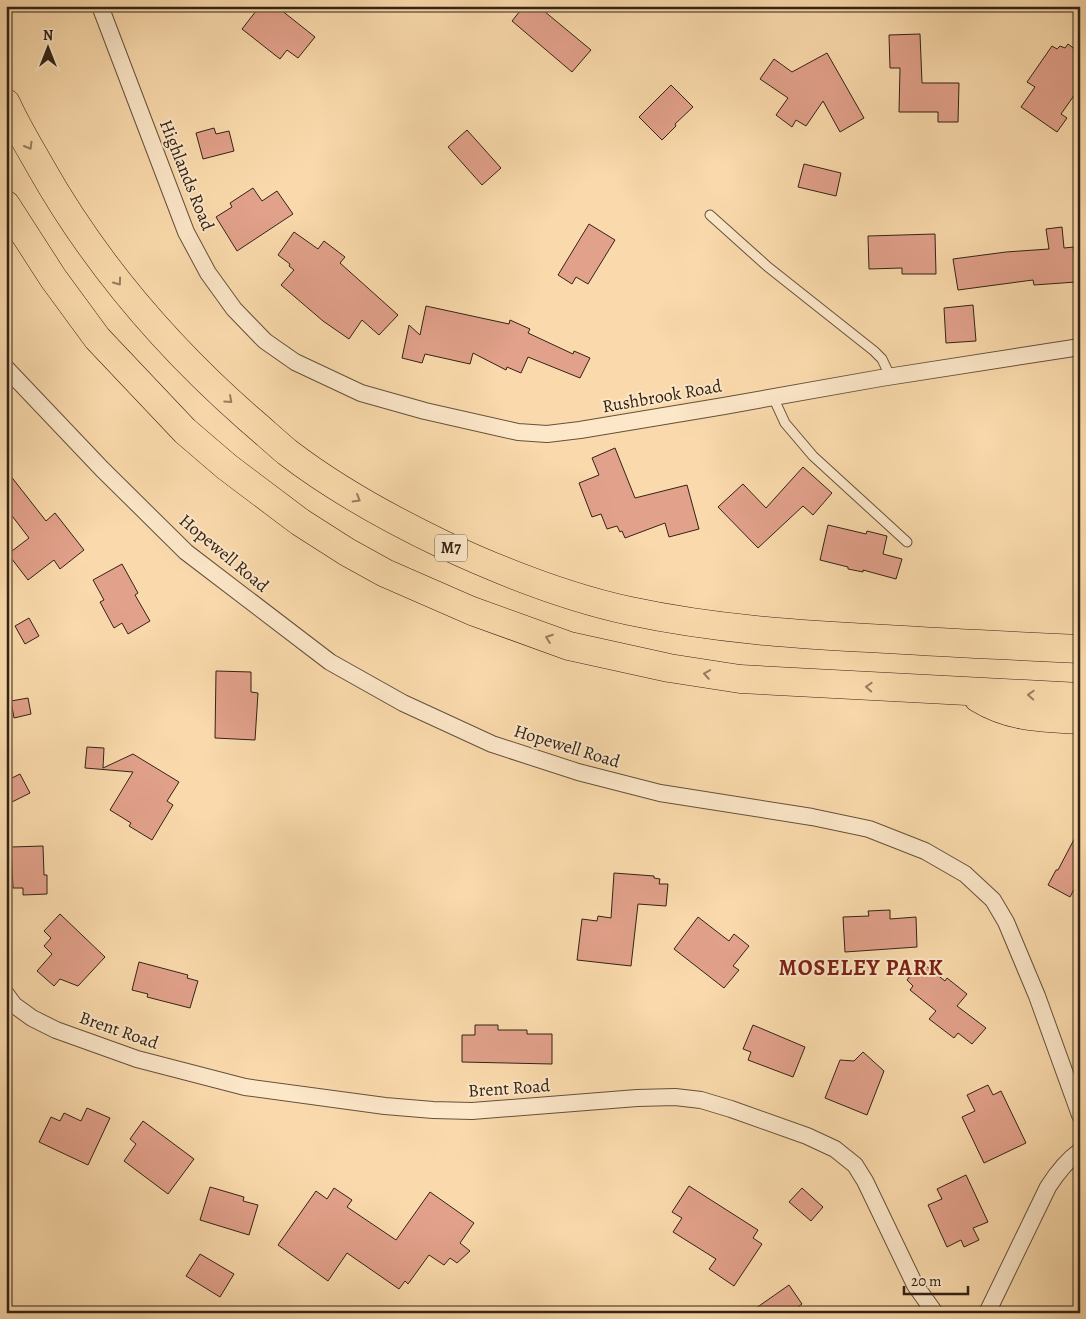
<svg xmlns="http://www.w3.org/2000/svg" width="1086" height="1319" font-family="Alegreya,serif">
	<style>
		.building { fill: #e2a18b; stroke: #332315 }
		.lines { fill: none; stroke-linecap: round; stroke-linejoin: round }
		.service-casing { stroke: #65513b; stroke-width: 11 }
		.minor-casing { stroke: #65513b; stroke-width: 18 }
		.motorway-casing { stroke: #332315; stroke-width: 29 }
		.service { stroke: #fce7c9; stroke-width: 9 }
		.minor { stroke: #fce7c9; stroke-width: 16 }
		.motorway { stroke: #fadaac; stroke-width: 28 }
		.oneway { stroke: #967e60 }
		.labels { text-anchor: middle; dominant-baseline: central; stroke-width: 4; stroke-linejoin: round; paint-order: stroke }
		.shield { fill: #fce7c9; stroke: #6f5e4b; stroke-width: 1 }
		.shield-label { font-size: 16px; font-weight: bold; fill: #332315 }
		.street-label { font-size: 18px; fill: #332315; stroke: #fce7c9 }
		.district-label { font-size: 22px; font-weight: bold; letter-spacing: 1px; fill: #7a1f14; stroke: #fce7c9 }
	</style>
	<rect width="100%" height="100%" fill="#fadaac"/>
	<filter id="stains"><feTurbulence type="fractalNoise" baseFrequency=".004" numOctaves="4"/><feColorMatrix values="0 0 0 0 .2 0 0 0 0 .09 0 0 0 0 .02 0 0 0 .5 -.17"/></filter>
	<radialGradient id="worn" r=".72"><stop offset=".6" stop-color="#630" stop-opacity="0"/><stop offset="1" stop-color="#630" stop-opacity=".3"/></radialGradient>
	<path class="building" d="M260,6H276L315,37L298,58L287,50L280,59L242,29Z
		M524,6H538L591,50L572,72L512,21Z
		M920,34L922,83H959L958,122H938V112H899L900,68H890L889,35Z
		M1068,44L1080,53V87L1061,114L1067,118L1057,132L1021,107L1035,87L1027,82L1052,46L1057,49L1060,46L1065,48Z
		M827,53L864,118L840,132L823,101L806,126L796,120L792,127L776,115L788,98L760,79L774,59L792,72Z
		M671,85L693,107L675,124L676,126L662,140L639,117Z
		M214,128L216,134L229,131L234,151L203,159L196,133Z
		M467,130L501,168L482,185L448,147Z
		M804,164L841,173L836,196L798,187Z
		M253,188L262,201L277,191L293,214L237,251L216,217L232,207L230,203Z
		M589,224L615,240L588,284L576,277L572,284L558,275Z
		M1062,227L1064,248L1074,247L1076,282L1034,285L1033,280L958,290L953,259L1006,252L1049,249L1046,229Z
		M294,232L318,249L324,241L345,257L340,263L398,315L379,335L362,320L349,339L323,321L281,285L294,270L289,266L290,264L278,255Z
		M935,234L936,274H902V268L869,269L868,236Z
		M973,305L976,341L946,343L944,308Z
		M426,306L509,324L510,320L530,329L528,333L573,354L574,351L590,358L580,378L528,357L521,373L507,367L506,370L473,353L470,364L425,354L422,363L402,358L409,325L420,335Z
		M615,448L635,498L687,485L699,529L669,537L665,523L625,538L622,531L620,532L617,526L607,529L601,514L592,517L579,483L599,475L592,458Z
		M803,467L832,493L813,515L803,506L758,548L718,507L743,484L766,508Z
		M6,470L46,521L55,513L84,550L60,569L54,560L28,580L8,554L29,538L6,508Z
		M828,525L866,534L867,531L887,536L883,554L902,559L896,579L863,570V572L848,569V567L820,560Z
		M122,564L138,593L135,595L150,621L128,634L122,623L114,628L100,602L104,600L93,580Z
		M29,618L39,636L25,644L15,626Z
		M216,671L251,672V692L258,693L255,740L215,738Z
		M28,698L31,714L14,718L11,701Z
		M87,747L104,748L103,768L133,754L179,782L167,801L173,805L152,840L129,826L131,823L110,810L133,772L85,768Z
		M20,774L30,793L6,805V781Z
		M1080,828V878L1070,897L1048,885L1056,870H1058Z
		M43,846L44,875H47V894L23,895V888H13L11,847Z
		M614,873L654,876V878L660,879L659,884H668L666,906L638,904L631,966L577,960L582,919L597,921L598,916L611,918Z
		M890,910V919L916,917L917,947L845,952L843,917L869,916L868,911Z
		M60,914L105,957L78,986L60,979L54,986L37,971L52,954L44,946L51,938L44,931Z
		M698,917L729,941L734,934L749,946L733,966L739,970L724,988L674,949Z
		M139,962L188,975L187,978L198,981L190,1008L147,997L148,994L132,990Z
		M921,962L945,981L947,978L967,994L957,1006L986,1028L972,1044L958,1033L954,1038L929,1019L936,1011L910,990L913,986L907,980Z
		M475,1025H498V1030H527V1034H552V1064L462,1062V1035H475Z
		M753,1025L805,1047L793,1077L748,1060L751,1052L743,1049Z
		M863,1052L884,1071L867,1115L825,1098L840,1060L854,1061Z
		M988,1085L993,1095L1001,1091L1026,1143L984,1163L962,1117L975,1111L967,1095Z
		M87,1108L110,1118L88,1165L39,1142L51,1117L60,1121L64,1113L81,1121Z
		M143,1121L194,1159L168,1194L124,1161L136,1144L130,1139Z
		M966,1175L988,1222L973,1228L979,1240L964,1247L961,1240L947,1247L928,1205L942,1199L937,1189Z
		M689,1186L758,1230L753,1238L762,1244L734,1286L709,1269L716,1259L673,1232L682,1218L672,1212Z
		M210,1187L244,1197L243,1201L258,1205L249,1235L200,1220Z
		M334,1188L352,1200L347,1207L396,1240L430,1192L474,1223L460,1243L470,1251L457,1263L450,1258L444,1265L429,1255L408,1284L405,1281L399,1289L347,1253L328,1281L278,1245L316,1191L327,1199Z
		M802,1188L823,1207L811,1221L789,1202Z
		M200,1254L234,1274L220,1297L186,1276Z
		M789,1285L802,1304L790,1313H749Z"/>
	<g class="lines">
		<g class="service-casing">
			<path id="service" d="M710,215L768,267L874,351L882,359L890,376
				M773,397L785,423L813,456L907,542"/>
		</g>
		<g class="minor-casing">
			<path id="minor" d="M100,6L186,232L208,273L234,309L265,341L295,362L361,393L425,411L518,432L547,434L580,430L724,406L881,378L1080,347
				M6,368L102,469L186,552L330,662L403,703L492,744L578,772L660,793L812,817L869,829L925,851L965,874L993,900L1006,922L1037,996L1080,1115
				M6,994L14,1005L32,1018L56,1030L137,1059L245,1087L385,1106L433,1110L472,1111L637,1098L675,1097L701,1100L731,1109L807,1136L835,1149L855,1165L865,1181L915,1285L935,1313
				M987,1313L1048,1187C1057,1173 1066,1161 1080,1151"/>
		</g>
		<g class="motorway-casing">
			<path id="motorway" d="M6,103C16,125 28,145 40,166C94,262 165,345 248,418C261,429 274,441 287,452C335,489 388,518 442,544C502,572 565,597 630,611C714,629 801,635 886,639C951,643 1015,646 1080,649
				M6,205L53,278L97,338L185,431L227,467L300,522L347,552L385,573L472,611L569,646L669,668L740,679L1080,697
				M978,698C1011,718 1042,718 1080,720"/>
		</g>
		<use href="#service" class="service"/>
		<use href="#minor" class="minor"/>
		<use href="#motorway" class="motorway"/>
	</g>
	<defs><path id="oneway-chevron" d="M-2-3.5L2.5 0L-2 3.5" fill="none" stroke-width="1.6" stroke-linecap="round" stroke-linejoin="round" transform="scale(1.25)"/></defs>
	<g class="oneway">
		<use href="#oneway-chevron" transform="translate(29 146) rotate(60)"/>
		<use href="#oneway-chevron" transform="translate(118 282) rotate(54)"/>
		<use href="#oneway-chevron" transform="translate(229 400) rotate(42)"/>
		<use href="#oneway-chevron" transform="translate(357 499) rotate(30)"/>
		<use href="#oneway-chevron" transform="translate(549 638) rotate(-160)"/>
		<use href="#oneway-chevron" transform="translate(707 674) rotate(-171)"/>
		<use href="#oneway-chevron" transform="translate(869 687) rotate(-177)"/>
		<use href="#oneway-chevron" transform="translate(1031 695) rotate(-177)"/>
	</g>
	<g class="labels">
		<rect class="shield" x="435" y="534.5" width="32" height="27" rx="4"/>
		<g class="shield-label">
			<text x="451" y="548">M7</text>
		</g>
		<g class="street-label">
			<text transform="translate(187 175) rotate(68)">Highlands Road</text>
			<text transform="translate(662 396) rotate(-10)">Rushbrook Road</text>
			<text transform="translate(224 553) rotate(40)">Hopewell Road</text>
			<text transform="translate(567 746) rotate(17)">Hopewell Road</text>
			<text transform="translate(119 1030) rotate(19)">Brent Road</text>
			<text transform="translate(509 1088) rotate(-4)">Brent Road</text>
		</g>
		<g class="district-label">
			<text x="861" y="968">MOSELEY PARK</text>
		</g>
	</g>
	<rect width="1086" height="1319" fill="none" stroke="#fadaac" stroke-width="25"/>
	<rect x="8" y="8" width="1071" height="1304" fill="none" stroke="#332315" stroke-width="2.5"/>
	<rect x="12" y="12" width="1061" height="1294" fill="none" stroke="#332315"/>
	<g transform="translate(48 48)" stroke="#fce7c9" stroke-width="4" paint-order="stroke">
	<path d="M0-4L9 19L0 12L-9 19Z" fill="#332315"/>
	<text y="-8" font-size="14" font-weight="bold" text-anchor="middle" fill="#332315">N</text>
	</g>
	<path d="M904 1286v8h64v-8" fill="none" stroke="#332315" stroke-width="2.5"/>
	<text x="911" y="1286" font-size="15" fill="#332315" stroke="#fce7c9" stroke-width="4" paint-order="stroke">20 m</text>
	<rect width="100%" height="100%" filter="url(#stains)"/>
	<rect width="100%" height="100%" fill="url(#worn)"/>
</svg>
